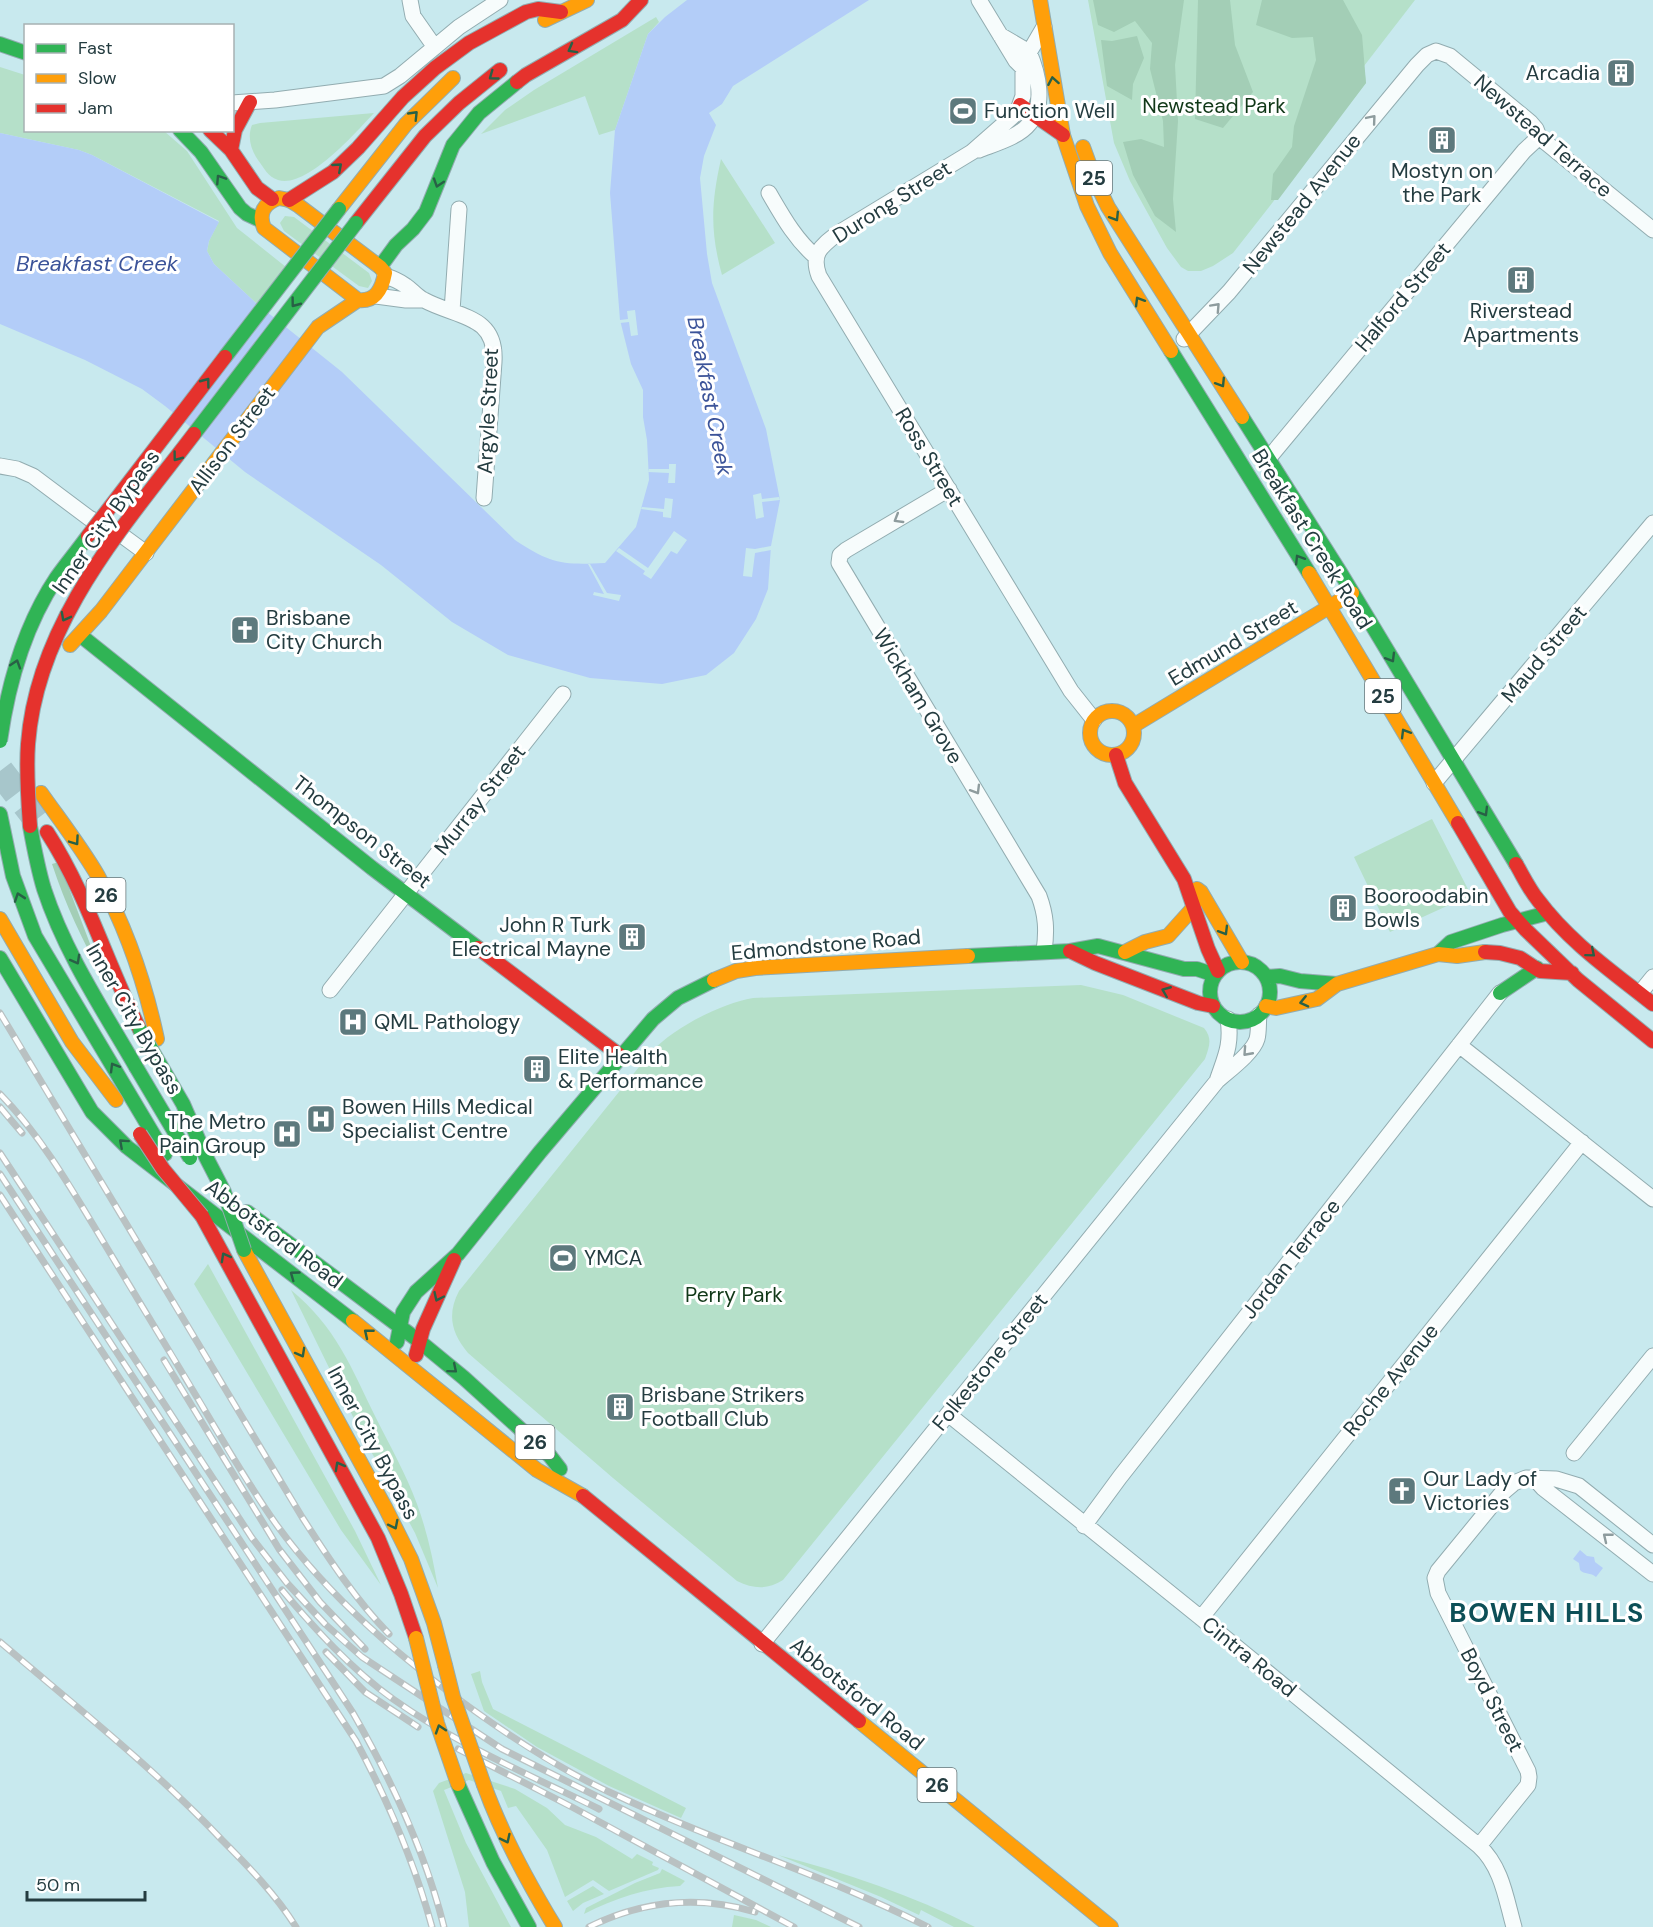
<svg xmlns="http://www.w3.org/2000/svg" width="1653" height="1927" font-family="'DM Sans',sans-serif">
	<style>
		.green { fill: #b5e0c9 }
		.forest { fill: #a3ceb6 }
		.water { fill: #b3cdf8 }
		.pier { fill: #c8e9ee }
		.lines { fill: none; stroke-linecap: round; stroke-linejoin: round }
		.highway-tunnel { stroke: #a7c6cb; stroke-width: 28; stroke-dasharray: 28 14; stroke-linecap: butt }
		.street-casing { stroke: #92acb0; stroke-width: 17 }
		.fast-casing { stroke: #92acb0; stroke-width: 16 }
		.slow-casing { stroke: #92acb0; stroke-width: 16 }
		.jam-casing { stroke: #92acb0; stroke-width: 16 }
		.street { stroke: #f7fcfc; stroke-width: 15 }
		.fast { stroke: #30b455; stroke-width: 14 }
		.slow { stroke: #ff9f0a; stroke-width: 14 }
		.jam { stroke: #e5322d; stroke-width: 14 }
		.rail-casing { stroke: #b9c1c2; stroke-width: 7 }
		.rail { stroke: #fff; stroke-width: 4.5; stroke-dasharray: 14; stroke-linecap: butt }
		.fast-bridge-casing { stroke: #92acb0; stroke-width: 16; stroke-linecap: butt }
		.slow-bridge-casing { stroke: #92acb0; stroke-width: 16; stroke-linecap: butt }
		.jam-bridge-casing { stroke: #92acb0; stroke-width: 16; stroke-linecap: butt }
		.fast-bridge { stroke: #30b455; stroke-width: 14 }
		.slow-bridge { stroke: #ff9f0a; stroke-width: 14 }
		.jam-bridge { stroke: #e5322d; stroke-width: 14 }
		.oneway { stroke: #286046 }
		.oneway2 { stroke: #8e9c9e }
		.labels { text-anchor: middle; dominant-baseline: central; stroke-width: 6; stroke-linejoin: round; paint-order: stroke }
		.shield { fill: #fff; stroke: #667679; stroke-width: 1.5 }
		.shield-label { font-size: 20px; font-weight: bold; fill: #243c40 }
		.poi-label { font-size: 21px; fill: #243c40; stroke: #fff; text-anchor: start }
		.park-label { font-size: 21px; fill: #113818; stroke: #fff }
		.street-label { font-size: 21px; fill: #243c40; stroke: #fff }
		.water-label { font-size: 22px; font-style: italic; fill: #3b5399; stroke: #fff }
		.district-label { font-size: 27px; font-weight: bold; letter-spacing: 1.5px; fill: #0d4f57; stroke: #fff }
	</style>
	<rect width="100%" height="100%" fill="#c8e9ee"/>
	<path class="green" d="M1088,0H1415L1364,66L1366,83L1233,253L1213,266L1201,271H1188L1181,267L1167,248L1130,181L1114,143Z
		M656,17L659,22L648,34L615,130L599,135L585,96L481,134L505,110L534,90Z
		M0,67L25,75L26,130L164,131L187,151L237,228L286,267L257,304L214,264L207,251L209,241L219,221L92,155L79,150L0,133Z
		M374,113C356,132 307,189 278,180C268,177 264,168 258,160C251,150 247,137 252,125L260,123Z
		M721,159L775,243L722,275C710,231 711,204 721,159Z
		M285,216L294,217L369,273L372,281L368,288L359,286L284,231L280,223Z
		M1432,819L1471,895L1390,932L1354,857Z
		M1081,985L1123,995L1204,1028C1213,1039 1209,1047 1205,1059L783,1580C767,1590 754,1589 737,1581L613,1478L468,1353C451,1333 447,1314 459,1291L651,1052C675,1027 720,1004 753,998Z
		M208,1264L355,1531L381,1585L341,1530L194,1284Z
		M291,1290C336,1327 351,1367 376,1418C390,1446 406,1474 417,1504C427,1531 433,1559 438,1588L415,1533L359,1429Z
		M480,1671L482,1682L493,1709L686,1808L681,1818L609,1786L537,1747L484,1711L471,1674Z
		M466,1773L515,1789L547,1808L565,1825L596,1837L632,1859L637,1854L653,1862L652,1865L659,1868L658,1870L609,1891L593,1880L565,1897L547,1850L516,1806L508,1808L501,1791L469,1780L444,1790L466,1843L511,1927H469L465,1892L433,1791L439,1783Z
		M778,1855C846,1873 912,1895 975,1927H954L921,1910L919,1915L881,1897Z
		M662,1869L685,1881L680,1886C646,1888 615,1898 584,1914L586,1908L635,1883L660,1873Z
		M593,1886L604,1894L583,1903L573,1911L567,1901Z
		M734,1915L756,1920L771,1927H732Z"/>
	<path class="forest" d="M1093,0H1184L1175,65L1178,121L1173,199L1176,232L1155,216L1133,175L1123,142L1141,139L1164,147L1163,121L1150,69L1152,43L1135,21L1114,32L1098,25Z
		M1198,0H1230L1235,45L1253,92L1223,128L1195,119Z
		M1262,0H1343L1362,35L1366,83L1278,200H1271L1273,174L1292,147L1294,126L1316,60L1313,37L1292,38L1256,25Z
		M1137,36L1144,58L1133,84L1132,100L1107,86L1101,40L1112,41Z
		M59,862L103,978C83,941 65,904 52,864Z"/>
	<path class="water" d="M687,0H869L733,86L722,104L709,113L716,125L704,156L700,178L707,254L712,283L766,429L780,500L771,546L768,589L756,619L734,653L706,675L662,684L590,678L508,655L452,622L381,565L245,472L165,406L142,389L85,360L0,324V133L79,150L92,155L219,222L209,241L207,251L214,264L257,304L342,372L515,540C551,564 562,565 605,563L636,527L649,480L647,440L643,417V390L631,364L620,320L610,193L615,130L648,34L665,17Z
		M1580,1550L1587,1556L1594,1557L1595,1562L1603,1568L1596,1577C1591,1572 1584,1575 1580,1570L1579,1563L1573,1559Z"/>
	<path class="pier" d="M635,310L638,335L631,336L629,322L620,323V320L628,319L627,311Z
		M669,464H676L675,483H668L669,473L648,472L649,469H669Z
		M761,493L762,499L779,497L780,500L762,502L764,517L756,519L753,495Z
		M665,498L673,499L671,518L663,517V512L641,509L642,507L664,509Z
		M674,531L687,540L677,554L671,551L651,579L643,574L645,571L616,551L619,548L648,568Z
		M771,546V550L755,553L752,577L743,576L746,548L755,549Z
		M588,564H590L607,593L621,595L619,601L593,595L594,592L604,594Z"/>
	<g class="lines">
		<path class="highway-tunnel" d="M0,771L37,819"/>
		<g class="street-casing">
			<path id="street" d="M410,0L413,16L434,46
				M979,0L1016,61L1022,67
				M1044,27L1023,63V96L1019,107L1013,116L972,152L837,234C820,247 811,254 819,276L1071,691L1094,720
				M232,103L275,100L384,86L400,76L459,27L500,0
				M979,150C994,144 1019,137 1029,124C1046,105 1038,73 1029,52L1000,35
				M769,193C783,217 795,239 816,257
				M385,276C392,278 399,281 406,286C412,290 417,297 424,300C457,318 497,314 494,362L484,498
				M376,296L406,300H423
				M452,311L459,209
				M1184,339L1229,292L1417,65L1427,55L1436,51L1450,56L1530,122L1536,129L1539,137L1653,230
				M1268,459L1524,151L1539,137
				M0,466L17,469L33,476L89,518L116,531L146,553
				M949,489L846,550L840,555L839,563L1039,896C1046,915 1047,930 1044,951
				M1434,783L1653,523
				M330,990L563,694
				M1640,993L1653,977
				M1459,1045L1653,1199
				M1217,1081C1225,1057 1232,1045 1228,1019
				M948,1414L1201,1618L1479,1846C1502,1867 1506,1899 1514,1927
				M1574,1453L1653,1356
				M1534,1478L1543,1488L1653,1574
				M1084,1526L1120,1477L1500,993
				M1201,1618L1582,1142
				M762,1644L1217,1081C1228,1071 1253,1053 1257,1039C1259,1032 1258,1023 1259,1015
				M1479,1846L1528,1785L1529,1777L1528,1771L1438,1593L1435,1578L1438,1571L1501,1494L1514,1483L1526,1478L1556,1479L1579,1486L1653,1545"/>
		</g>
		<g class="fast-casing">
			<path id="fast" d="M0,44L26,53
				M180,130L201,152L240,208L247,214L260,220
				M380,267L396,245L413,229L426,212L453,145L479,113L517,82
				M1171,351L1309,573
				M1242,417L1340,572L1516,864
				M80,635L372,868L478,948
				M0,814L13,876L35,936L165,1154
				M30,826C34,848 38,869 44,889C65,953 103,1010 136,1067
				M1438,954L1451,942L1502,925L1548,913
				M968,956L1070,951L1098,946L1184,969H1197L1215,975
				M0,958L92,1112L127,1147L353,1321
				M1210 992a30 30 0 1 1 60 0a30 30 0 1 1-60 0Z
				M1266,977L1280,976L1300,981L1337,984
				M1500,993L1537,968
				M247,1212L419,1341L464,1378L550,1456L560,1469
				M397,1342L403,1312L416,1292L458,1254L540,1152L653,1019L678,998L714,980
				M458,1784L493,1862L529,1927"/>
		</g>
		<g class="slow-casing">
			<path id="slow" d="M1040,0L1063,135L1087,206L1110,253L1171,351
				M545,20L587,0
				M1083,147L1095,180L1108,207L1242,417
				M279,198L289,200L299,206L380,267L385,273C382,289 376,302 358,300L264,228C258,213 264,203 279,198Z
				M339,209L406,124L453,78
				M1309,573L1458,823
				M70,645L101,611L318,327L358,300
				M1090 733a22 22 0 1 1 44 0a22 22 0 1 1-44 0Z
				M1133,726L1352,593
				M41,793C60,820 81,847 98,876C126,927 145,982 157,1039
				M1197,889L1201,892L1242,962
				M0,919L72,1042L116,1100
				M1125,952L1145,942L1168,936L1194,907
				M714,980L736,971L755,968L968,956
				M1266,1006L1276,1008L1317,999L1337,984L1438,954L1457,956L1485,952
				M244,1250L385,1507L411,1559L434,1623L445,1665
				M353,1321L537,1470L583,1496
				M859,1721L1111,1927
				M484,1785C502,1835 527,1881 555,1927"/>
		</g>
		<g class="jam-casing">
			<path id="jam" d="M517,82L526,75L622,20L641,0
				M1020,105L1063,135
				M210,130L231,150L257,188L272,199
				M231,150L235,130L250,102
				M289,200L333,172L358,148L403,97L435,68L469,43L526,12L538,9L561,12
				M356,223L425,136L459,103L500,70
				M1116,755L1125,783L1184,879L1208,949L1218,971
				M1458,823L1510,912L1526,930L1578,980L1653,1041
				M47,832C87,894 107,964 140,1030
				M1516,864C1523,876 1529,889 1538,900C1569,942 1613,972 1653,1004
				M478,948L622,1057
				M1070,951L1095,963L1198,1003L1213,1006
				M1485,952L1500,953L1520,958L1540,971L1572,973
				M202,1216L378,1538L401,1594L416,1638
				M416,1355L423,1329L454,1260
				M583,1496L859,1721"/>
		</g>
		<use href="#street" class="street"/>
		<use href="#fast" class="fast"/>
		<use href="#slow" class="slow"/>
		<use href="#jam" class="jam"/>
		<g class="rail-casing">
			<path id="rail" d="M0,1013L302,1517C329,1559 355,1599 389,1634
				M0,1094C44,1139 75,1195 107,1248C139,1302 172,1355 204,1409C227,1448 250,1487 276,1524C331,1600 403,1660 479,1714C523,1745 568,1774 618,1796C720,1844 828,1876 928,1927
				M0,1107L22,1133
				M0,1153L252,1538L287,1583L325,1624L362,1657L502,1749L859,1927
				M0,1174L353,1713C392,1781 425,1851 444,1927
				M0,1195L356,1741C388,1801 414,1861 432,1927
				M164,1360L279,1549L320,1602L365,1649
				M282,1590C315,1629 351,1669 393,1699C456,1744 530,1775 599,1809
				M0,1642C75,1706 154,1768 222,1840C249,1867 276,1895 296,1927
				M326,1652L365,1692L418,1727
				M458,1749L572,1807L794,1927
				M589,1927C642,1901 698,1895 755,1912"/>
		</g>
		<use href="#rail" class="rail"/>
		<g class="fast-bridge-casing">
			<path id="fast-bridge" d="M225,357L339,209
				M194,434L356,223
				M0,741C8,684 25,625 57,577C67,563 78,550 88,536
				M140,1030L183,1104L206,1157L224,1192L244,1250
				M136,1067L190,1158"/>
		</g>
		<g class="slow-bridge-casing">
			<path id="slow-bridge" d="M416,1638L437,1723L458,1784
				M445,1665L453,1697L484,1785"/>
		</g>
		<g class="jam-bridge-casing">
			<path id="jam-bridge" d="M88,536L225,357
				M30,826C28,798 26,771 28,744C37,622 124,526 194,434
				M140,1134L163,1169L202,1216"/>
		</g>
		<use href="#fast-bridge" class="fast-bridge"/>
		<use href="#slow-bridge" class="slow-bridge"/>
		<use href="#jam-bridge" class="jam-bridge"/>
	</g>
	<defs><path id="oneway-chevron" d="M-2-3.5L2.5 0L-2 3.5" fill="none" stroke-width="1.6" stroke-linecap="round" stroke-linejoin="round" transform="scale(1.5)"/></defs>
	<g class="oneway">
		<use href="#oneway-chevron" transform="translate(572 49) rotate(151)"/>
		<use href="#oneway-chevron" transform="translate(493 76) rotate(144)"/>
		<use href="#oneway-chevron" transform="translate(1053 81) rotate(-100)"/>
		<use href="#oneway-chevron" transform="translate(414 115) rotate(-46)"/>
		<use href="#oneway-chevron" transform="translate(338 167) rotate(-41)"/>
		<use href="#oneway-chevron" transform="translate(220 179) rotate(-123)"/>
		<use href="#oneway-chevron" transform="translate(438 183) rotate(108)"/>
		<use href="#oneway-chevron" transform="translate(1115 217) rotate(58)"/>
		<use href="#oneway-chevron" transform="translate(1139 301) rotate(-121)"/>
		<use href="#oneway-chevron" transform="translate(295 303) rotate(127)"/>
		<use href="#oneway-chevron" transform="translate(206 382) rotate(-53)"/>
		<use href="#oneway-chevron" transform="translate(1221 383) rotate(58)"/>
		<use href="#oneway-chevron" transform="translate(177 457) rotate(127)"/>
		<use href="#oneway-chevron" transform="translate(1299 559) rotate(-122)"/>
		<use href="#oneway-chevron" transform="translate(65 617) rotate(118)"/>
		<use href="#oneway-chevron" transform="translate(1391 658) rotate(59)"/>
		<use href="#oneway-chevron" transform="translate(16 664) rotate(-72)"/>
		<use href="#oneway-chevron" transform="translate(1405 733) rotate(-121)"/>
		<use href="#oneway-chevron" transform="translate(1484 812) rotate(59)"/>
		<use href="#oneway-chevron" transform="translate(75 841) rotate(55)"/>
		<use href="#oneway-chevron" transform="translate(19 897) rotate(-109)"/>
		<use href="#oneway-chevron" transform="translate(1224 931) rotate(59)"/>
		<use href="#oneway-chevron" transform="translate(1591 953) rotate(40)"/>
		<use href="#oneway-chevron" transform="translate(76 960) rotate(61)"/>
		<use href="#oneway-chevron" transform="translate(1166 991) rotate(-158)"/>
		<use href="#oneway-chevron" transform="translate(1304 1002) rotate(167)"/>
		<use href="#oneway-chevron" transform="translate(114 1067) rotate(-121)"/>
		<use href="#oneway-chevron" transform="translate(123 1143) rotate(-138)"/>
		<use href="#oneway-chevron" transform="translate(225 1257) rotate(-119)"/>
		<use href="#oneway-chevron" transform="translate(294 1275) rotate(-144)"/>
		<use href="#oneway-chevron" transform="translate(438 1297) rotate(115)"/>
		<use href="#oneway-chevron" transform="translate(368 1333) rotate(-141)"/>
		<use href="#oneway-chevron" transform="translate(301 1353) rotate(61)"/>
		<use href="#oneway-chevron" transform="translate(453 1369) rotate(40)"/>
		<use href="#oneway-chevron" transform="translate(339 1466) rotate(-119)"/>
		<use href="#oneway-chevron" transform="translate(394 1525) rotate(63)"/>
		<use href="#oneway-chevron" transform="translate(440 1729) rotate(-108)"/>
		<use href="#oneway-chevron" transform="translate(506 1839) rotate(64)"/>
	</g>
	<g class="oneway2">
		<use href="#oneway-chevron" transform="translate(1372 119) rotate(-50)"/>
		<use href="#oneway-chevron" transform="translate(1216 307) rotate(-47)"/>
		<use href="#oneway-chevron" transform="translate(898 519) rotate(149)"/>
		<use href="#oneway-chevron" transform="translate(976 790) rotate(59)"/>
		<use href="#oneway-chevron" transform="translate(1247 1052) rotate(132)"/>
		<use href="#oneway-chevron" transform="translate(1607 1537) rotate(-141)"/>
	</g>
	<defs>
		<g id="building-square" transform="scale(1.5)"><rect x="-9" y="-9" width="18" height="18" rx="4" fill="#5d797d" stroke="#fff"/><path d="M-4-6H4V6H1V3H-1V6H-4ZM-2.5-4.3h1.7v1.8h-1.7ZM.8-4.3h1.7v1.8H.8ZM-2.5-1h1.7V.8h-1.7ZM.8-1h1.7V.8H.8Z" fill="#fff"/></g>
		<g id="stadium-square" transform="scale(1.5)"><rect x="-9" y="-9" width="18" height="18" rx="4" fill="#5d797d" stroke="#fff"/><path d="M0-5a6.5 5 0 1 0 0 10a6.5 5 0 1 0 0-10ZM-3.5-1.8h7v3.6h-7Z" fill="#fff"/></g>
		<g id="church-square" transform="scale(1.5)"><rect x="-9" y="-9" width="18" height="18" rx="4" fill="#5d797d" stroke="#fff"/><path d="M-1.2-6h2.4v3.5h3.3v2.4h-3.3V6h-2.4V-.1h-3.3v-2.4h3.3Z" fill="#fff"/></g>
		<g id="hospital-square" transform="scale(1.5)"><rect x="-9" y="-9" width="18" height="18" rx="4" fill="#5d797d" stroke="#fff"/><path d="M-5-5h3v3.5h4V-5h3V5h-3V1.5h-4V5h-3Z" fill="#fff"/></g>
	</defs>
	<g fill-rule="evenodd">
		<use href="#building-square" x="1621" y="73"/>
		<use href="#stadium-square" x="963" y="111"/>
		<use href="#building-square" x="1442" y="140"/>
		<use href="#building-square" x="1521" y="280"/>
		<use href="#church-square" x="245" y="630"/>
		<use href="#building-square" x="1343" y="908"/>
		<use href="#building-square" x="632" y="937"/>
		<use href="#hospital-square" x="353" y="1022"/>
		<use href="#building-square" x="537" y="1069"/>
		<use href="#hospital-square" x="321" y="1119"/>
		<use href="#hospital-square" x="287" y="1134"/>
		<use href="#stadium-square" x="563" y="1258"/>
		<use href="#building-square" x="620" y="1407"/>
		<use href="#church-square" x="1402" y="1491"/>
	</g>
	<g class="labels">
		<g class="shield">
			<rect x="1076" y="161" width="36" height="34" rx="4.5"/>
			<rect x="1365" y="679" width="36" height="34" rx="4.5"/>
			<rect x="86.5" y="878" width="39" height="34" rx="4.5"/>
			<rect x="515.5" y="1425" width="39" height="34" rx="4.5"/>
			<rect x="917.5" y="1768" width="39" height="34" rx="4.5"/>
		</g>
		<g class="shield-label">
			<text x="1094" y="178">25</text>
			<text x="1383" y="696">25</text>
			<text x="106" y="895">26</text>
			<text x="535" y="1442">26</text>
			<text x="937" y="1785">26</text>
		</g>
		<g class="poi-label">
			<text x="1600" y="73" text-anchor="end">Arcadia</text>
			<text x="984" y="111">Function Well</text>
			<text x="1442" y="171" text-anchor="middle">Mostyn on<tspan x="1442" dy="24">the Park</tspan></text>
			<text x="1521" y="311" text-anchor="middle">Riverstead<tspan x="1521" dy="24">Apartments</tspan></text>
			<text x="266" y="618">Brisbane<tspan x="266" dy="24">City Church</tspan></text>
			<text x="1364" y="896">Booroodabin<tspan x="1364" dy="24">Bowls</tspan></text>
			<text x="611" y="925" text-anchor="end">John R Turk<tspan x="611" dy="24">Electrical Mayne</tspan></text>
			<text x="374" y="1022">QML Pathology</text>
			<text x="558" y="1057">Elite Health<tspan x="558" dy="24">&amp; Performance</tspan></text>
			<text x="342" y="1107">Bowen Hills Medical<tspan x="342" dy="24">Specialist Centre</tspan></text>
			<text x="266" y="1122" text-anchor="end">The Metro<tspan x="266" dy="24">Pain Group</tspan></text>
			<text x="584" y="1258">YMCA</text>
			<text x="641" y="1395">Brisbane Strikers<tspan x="641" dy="24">Football Club</tspan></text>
			<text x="1423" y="1479">Our Lady of<tspan x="1423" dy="24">Victories</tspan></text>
		</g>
		<g class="park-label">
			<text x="1214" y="106">Newstead Park</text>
			<text x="734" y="1295">Perry Park</text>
		</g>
		<g class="street-label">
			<text transform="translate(1543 136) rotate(41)">Newstead Terrace</text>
			<text transform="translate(892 202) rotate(-32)">Durong Street</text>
			<text transform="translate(1302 204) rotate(-51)">Newstead Avenue</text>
			<text transform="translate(1403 297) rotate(-50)">Halford Street</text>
			<text transform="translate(488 411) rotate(-87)">Argyle Street</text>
			<text transform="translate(232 440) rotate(-53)">Allison Street</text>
			<text transform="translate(929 457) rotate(59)">Ross Street</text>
			<text transform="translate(106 522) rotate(-55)">Inner City Bypass</text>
			<text transform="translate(1312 539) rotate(58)">Breakfast Creek Road</text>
			<text transform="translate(1233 643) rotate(-31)">Edmund Street</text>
			<text transform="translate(1544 654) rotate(-50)">Maud Street</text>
			<text transform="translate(918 696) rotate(59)">Wickham Grove</text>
			<text transform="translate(480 800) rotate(-52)">Murray Street</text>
			<text transform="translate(362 832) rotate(38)">Thompson Street</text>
			<text transform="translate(826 945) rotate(-5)">Edmondstone Road</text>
			<text transform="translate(134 1019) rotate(60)">Inner City Bypass</text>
			<text transform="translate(274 1234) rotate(37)">Abbotsford Road</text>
			<text transform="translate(1291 1259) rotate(-52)">Jordan Terrace</text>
			<text transform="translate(990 1362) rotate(-51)">Folkestone Street</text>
			<text transform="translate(1391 1380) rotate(-51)">Roche Avenue</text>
			<text transform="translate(373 1443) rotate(62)">Inner City Bypass</text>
			<text transform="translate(1249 1657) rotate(39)">Cintra Road</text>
			<text transform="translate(857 1694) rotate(39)">Abbotsford Road</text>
			<text transform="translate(1492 1700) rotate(63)">Boyd Street</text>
		</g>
		<g class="water-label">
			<text x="97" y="263">Breakfast Creek</text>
			<text transform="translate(710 396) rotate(79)">Breakfast Creek</text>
		</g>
		<g class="district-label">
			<text x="1547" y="1612">BOWEN HILLS</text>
		</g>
	</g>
	<rect x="24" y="24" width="210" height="108" fill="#ffffff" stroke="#a7b1b3" stroke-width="1.5"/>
	<rect x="36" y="44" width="30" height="9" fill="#30b455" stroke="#a7b1b3" stroke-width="1.5"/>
	<text x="78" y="54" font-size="18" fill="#243c40">Fast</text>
	<rect x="36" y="74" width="30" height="9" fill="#ff9f0a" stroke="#a7b1b3" stroke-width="1.5"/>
	<text x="78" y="84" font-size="18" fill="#243c40">Slow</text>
	<rect x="36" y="104" width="30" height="9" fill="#e5322d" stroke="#a7b1b3" stroke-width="1.5"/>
	<text x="78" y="114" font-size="18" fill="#243c40">Jam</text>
	<path d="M27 1891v9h118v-9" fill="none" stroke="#243c40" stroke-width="3"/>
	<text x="36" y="1891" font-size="18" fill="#243c40" stroke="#ffffff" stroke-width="4.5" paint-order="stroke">50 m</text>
</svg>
